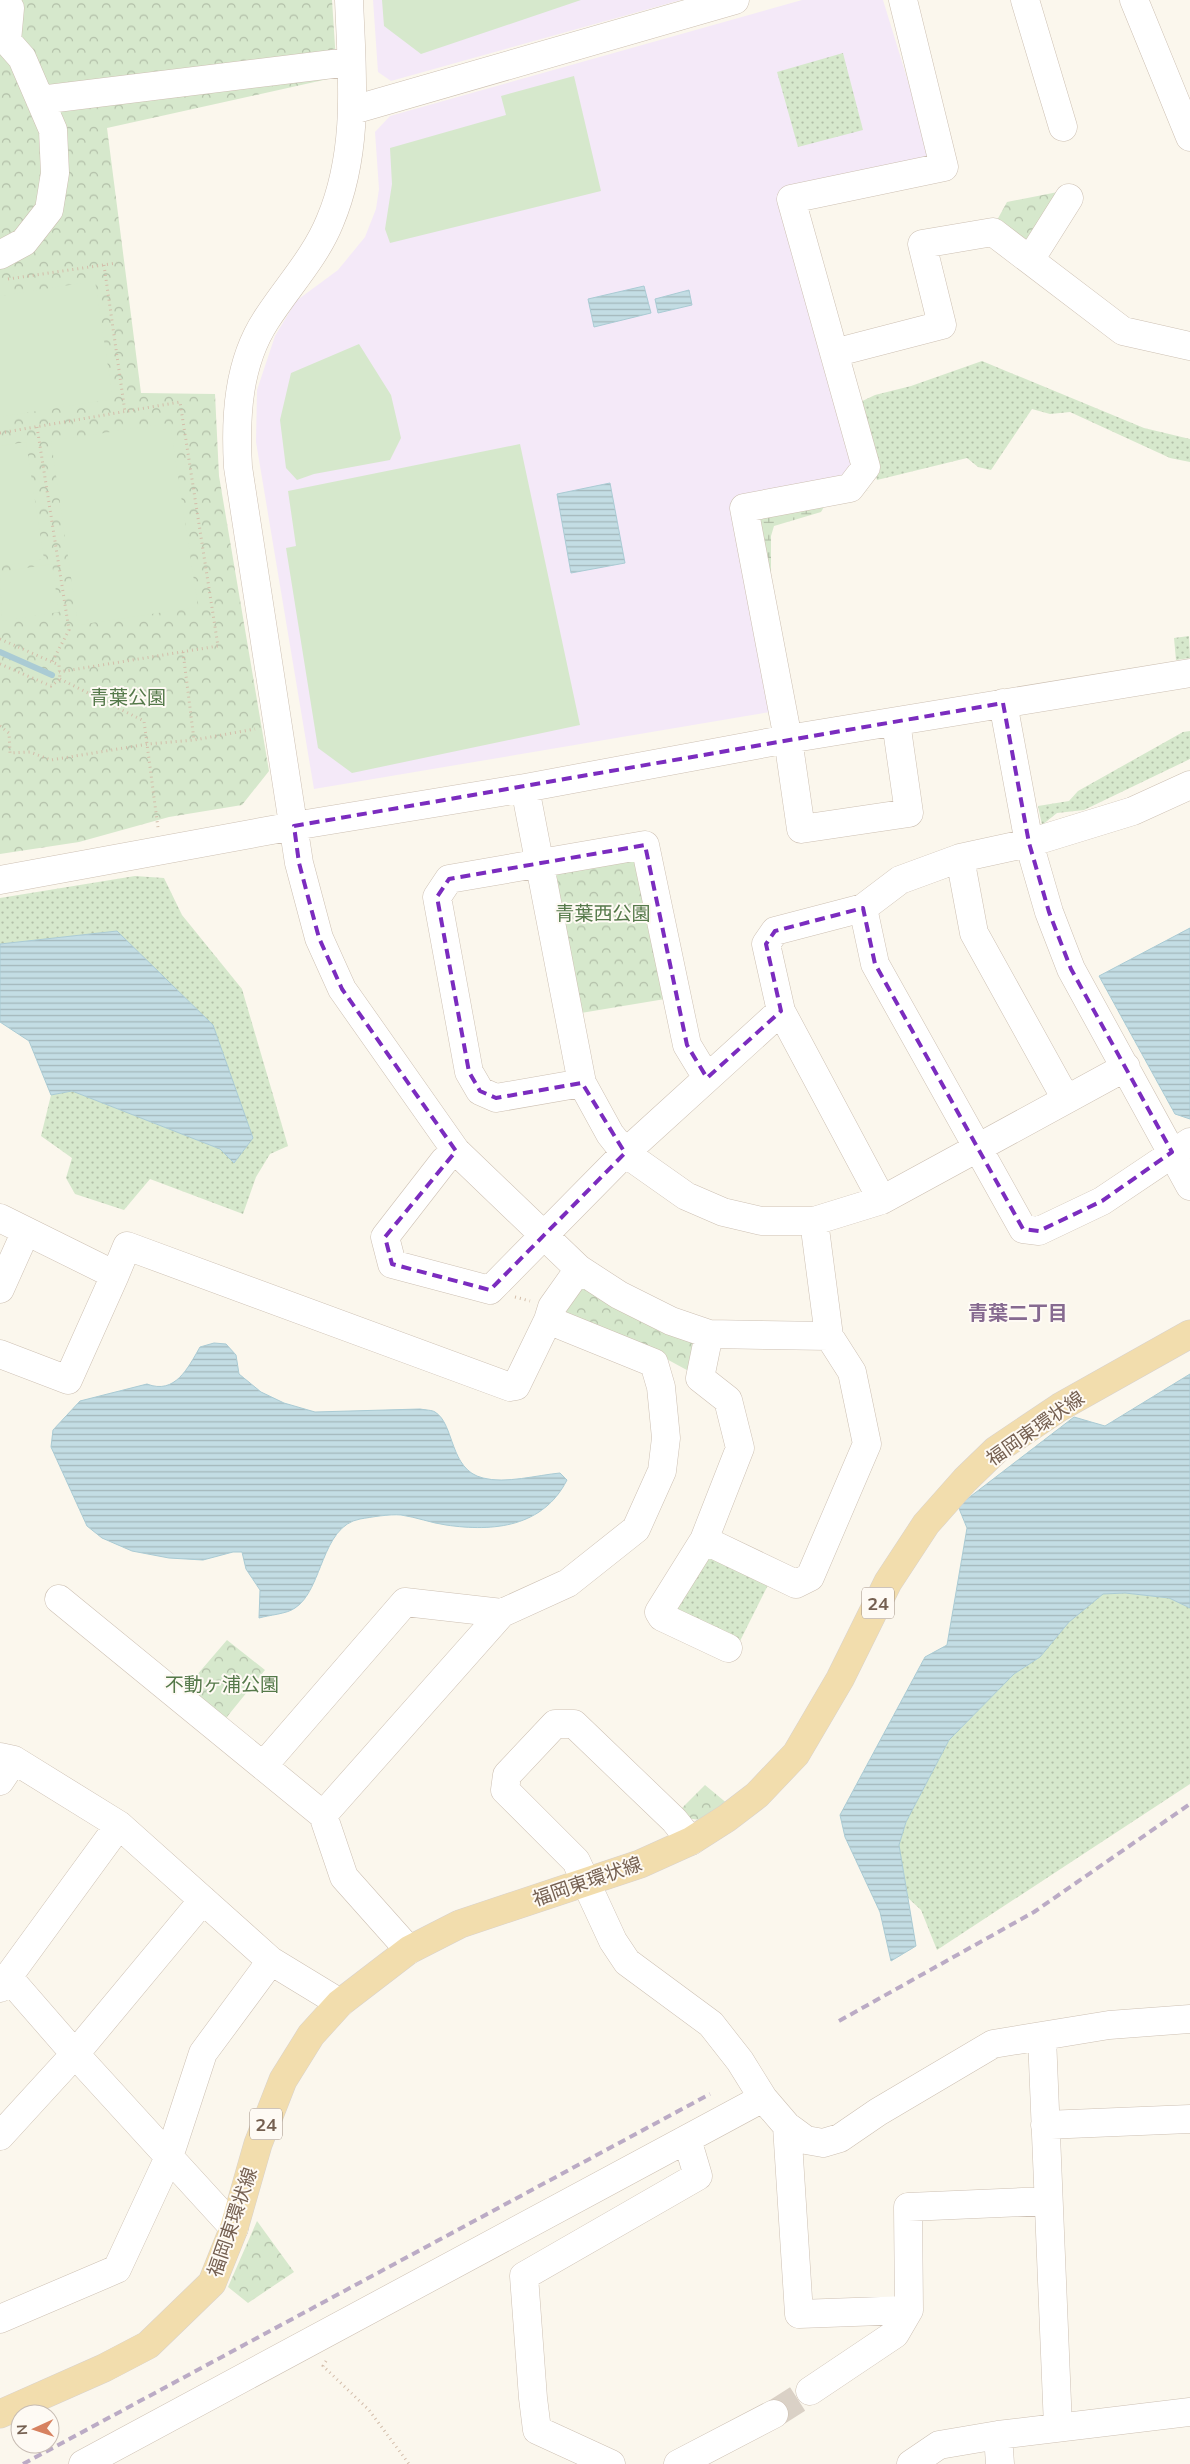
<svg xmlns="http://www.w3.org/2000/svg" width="1190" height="2464" font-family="Mulish,'Noto Sans JP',sans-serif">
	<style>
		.education { fill: #f4e9f8 }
		.grass { fill: url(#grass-dots) }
		.wetland { fill: url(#wetland-marsh) }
		.park { fill: url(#park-crowns) }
		.garden { fill: #d6e8cc }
		.water { fill: url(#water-rules); stroke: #aacbd4 }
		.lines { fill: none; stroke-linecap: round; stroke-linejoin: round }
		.stream { stroke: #aacbd4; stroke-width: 6 }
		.minor-tunnel { stroke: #dad1c6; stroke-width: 28; stroke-dasharray: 28 14; stroke-linecap: butt }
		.minor-casing { stroke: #cdc0b3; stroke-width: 29 }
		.major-casing { stroke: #d8d2ce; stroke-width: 29 }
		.path { stroke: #d3bdaa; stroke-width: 3; stroke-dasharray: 1 4; stroke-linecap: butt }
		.minor { stroke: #fff; stroke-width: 28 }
		.major { stroke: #f2ddad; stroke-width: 28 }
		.rail { stroke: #bbabc5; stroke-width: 4; stroke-dasharray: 8 5; stroke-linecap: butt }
		.marked { fill: none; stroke: #7b2cbf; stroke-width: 4; stroke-dasharray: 10 6; stroke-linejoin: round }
		.labels { text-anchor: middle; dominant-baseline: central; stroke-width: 4; stroke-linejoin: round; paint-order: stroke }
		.shield { fill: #fefaf4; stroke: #9e8e82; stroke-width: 1 }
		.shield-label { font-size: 18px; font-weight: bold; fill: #756051 }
		.park-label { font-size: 19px; fill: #55794a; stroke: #fefaf4 }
		.street-label { font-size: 19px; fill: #756051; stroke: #fefaf4 }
		.neighbourhood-label { font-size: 20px; font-weight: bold; fill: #866a90; stroke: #fefaf4 }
	</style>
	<defs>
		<pattern id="grass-dots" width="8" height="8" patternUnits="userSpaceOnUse" patternTransform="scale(1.25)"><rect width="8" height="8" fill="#d6e8cc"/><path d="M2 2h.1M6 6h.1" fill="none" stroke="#b2bfa8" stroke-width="1.8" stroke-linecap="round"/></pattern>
		<pattern id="wetland-marsh" width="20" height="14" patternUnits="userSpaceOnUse" patternTransform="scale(1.25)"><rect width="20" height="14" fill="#d6e8cc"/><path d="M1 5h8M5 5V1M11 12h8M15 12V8" fill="none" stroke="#b2bfa8"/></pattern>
		<pattern id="park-crowns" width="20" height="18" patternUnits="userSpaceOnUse" patternTransform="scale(1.25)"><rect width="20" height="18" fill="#d6e8cc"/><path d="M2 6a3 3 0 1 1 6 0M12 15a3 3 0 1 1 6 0" fill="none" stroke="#b2bfa8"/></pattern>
		<pattern id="water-rules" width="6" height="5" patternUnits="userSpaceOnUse" patternTransform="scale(1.25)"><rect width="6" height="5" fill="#c3dde4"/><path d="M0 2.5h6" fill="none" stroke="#a3b7bb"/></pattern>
	</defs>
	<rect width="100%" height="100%" fill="#fbf7ed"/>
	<path class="education" d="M373,0H681L391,81L378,72Z
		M802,0H883L930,153L924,161L779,197L858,467L847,480L736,504L776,711L314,789L256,442L257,390L275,336L296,301L338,270L365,237L376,209L379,189L375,132L390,116Z"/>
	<path class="grass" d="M843,53L863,130L798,147L777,72Z
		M982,361L1144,428L1190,439V462L1170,458L1070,412L1050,414L1032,409L991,470L978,467L967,458L877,480L856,404L875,395L911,386Z
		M1189,636L1190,658L1176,660L1174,638Z
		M1190,731V759L1084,810L1057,813L1042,825L1038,806L1069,801L1078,791L1183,732Z
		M135,876L164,878L182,915L242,989L288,1146L270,1154L256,1177L243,1214L150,1179L124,1210L75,1194L66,1178L72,1158L41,1136L51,1095L72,1091L220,1149L234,1163L253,1138L213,1025L117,931L0,944V898Z
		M706,1550L770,1581L736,1649L664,1611Z
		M1125,1593L1169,1598L1190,1608V1784L937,1950L921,1910L908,1898L899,1845L906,1822L949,1740L1014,1674L1040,1657L1069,1622L1103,1594Z"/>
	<path class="wetland" d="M870,490L828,500L821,512L774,526L771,536V604L751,510Z"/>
	<path class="park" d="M0,0H332L337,77L107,128L141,393L215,394L219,476L269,771L242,805L169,817L79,842L0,854Z
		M1063,191L1029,240L1018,242L996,222L1007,202Z
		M640,854L665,999L575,1014L549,870Z
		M581,1284L702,1340L696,1375L661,1356L558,1310Z
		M227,1640L265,1670L222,1723L184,1690Z
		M705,1785L729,1805C707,1818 701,1825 676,1814Z
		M257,2221L294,2272L248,2303L228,2287Z"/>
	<path class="garden" d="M382,0H581L421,54L384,26Z
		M574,76L601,191L390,243L385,229L392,184L390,148L506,115L501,96Z
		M95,281L113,399L0,417V296Z
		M359,344L391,395L401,438L390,460L314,474L297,480L286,468L280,420L291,373Z
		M170,423L198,607L78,625L51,441Z
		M26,442L44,559L0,566V446Z
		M520,444L580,725L352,773L318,748L286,548L296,546L288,491Z
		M52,564L59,612L2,621L0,572Z"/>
	<path class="water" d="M644,286L651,313L594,327L588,299Z
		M689,290L692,305L658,313L655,299Z
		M610,483L625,563L571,573L557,494Z
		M1190,928V1119L1175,1114L1099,976Z
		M117,931L213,1025L253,1138L234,1163L220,1149L72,1091L51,1095L29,1041L0,1022V944Z
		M214,1343L226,1344L236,1355L239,1374L261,1392L284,1403L315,1412L420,1409C425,1410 432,1410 435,1412C455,1424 449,1470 483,1478C505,1484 538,1475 560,1473L567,1480C543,1527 494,1532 446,1525C431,1523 416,1517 401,1515C389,1514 372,1517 360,1519C321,1526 323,1590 295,1608C287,1614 269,1615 259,1618L260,1590L246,1569L242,1552H233L203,1560L169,1558L132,1551L102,1538L87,1526L51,1447L53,1430L80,1401L147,1384C175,1395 188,1368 200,1347Z
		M1190,1374V1608L1169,1598L1125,1593L1103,1594L1069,1622L1040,1657L1014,1674L949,1740L906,1822L899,1845L916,1946L891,1961L880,1912L845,1837L840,1815L925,1657L947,1645L967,1528L958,1506L1074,1417L1105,1426Z"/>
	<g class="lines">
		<path class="stream" d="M0,652L52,675"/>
		<path class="minor-tunnel" d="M774,2414L810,2391"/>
		<g class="minor-casing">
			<path id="minor" d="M349,0C352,75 360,150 330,221C315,258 287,287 266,320C238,363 235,417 238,467L299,863L319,938L342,989L456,1151L579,1269L619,1295L671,1321L709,1334L829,1336
				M1025,0L1063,127
				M1134,0L1190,137
				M0,33L22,58L53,130L55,173L49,210L24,242L0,255
				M7,41L10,8
				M40,100L341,63
				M353,110L735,0
				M1030,260L1069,198
				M834,353L942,325L922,244L993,232L1123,331L1190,346
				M1003,703L1029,843L1049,912L1071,969L1190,1186
				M896,722L909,813L801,829L788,739L744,508L850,488L866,467L791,199L944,167L903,0
				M525,788L582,1083L610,1134L625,1153L686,1196L723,1212L761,1221H814L882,1200L1126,1067
				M960,858L974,933L1066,1099
				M0,880L294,826L525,788L788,739L1190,673
				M863,908L875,964L1023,1229L1039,1231L1102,1201L1190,1142
				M781,1011L882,1200
				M582,1083L496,1098L480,1091L469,1072L437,897L449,879L645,845L687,1045L707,1078
				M456,1151L444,1161L385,1237L392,1264L490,1290L625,1153L781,1011L766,944L775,931L863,908L900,880L960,858L1029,843L1133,811L1190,785
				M0,1218L115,1275L127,1246L510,1387L516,1386L548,1320L552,1307L579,1269
				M0,1289L26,1231
				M709,1334L700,1378L728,1400L740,1448L704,1540L796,1584L810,1577L867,1444L852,1372L829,1336L814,1221
				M0,1354L68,1380L115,1275
				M704,1540L659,1612L662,1617L728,1648
				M59,1599L323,1815L344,1877L409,1950
				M0,1757L14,1760L119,1825L271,1961L340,2003
				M263,1766L405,1602L502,1613
				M0,1781L14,1760
				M323,1815L502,1613L568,1583L636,1529L662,1471L666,1438L661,1387L654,1363L548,1320
				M691,1841L674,1820L574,1724H555L507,1775L505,1790L576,1861L613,1941L627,1962L711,2024L740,2061L763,2098L787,2126L806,2140L823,2143L840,2138L878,2112L993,2044L1109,2025L1190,2019
				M8,1977L75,2054L234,2228
				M0,1988L119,1825
				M1042,2037L1058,2427
				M1045,2125L1190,2119
				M787,2126L799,2314L909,2310L908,2207L1048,2201
				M0,2136L75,2054L203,1900
				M0,2319L117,2269L169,2157L203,2053L271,1961
				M810,2391L895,2334L909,2310
				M998,2435L1000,2464
				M83,2464L763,2098
				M611,2464L537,2430L533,2398L524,2276L698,2176L687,2139
				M678,2464L774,2414
				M911,2464L939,2445L998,2435L1190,2412"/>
		</g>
		<g class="major-casing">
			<path id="major" d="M0,2414L104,2368L148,2345L212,2283L234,2228L258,2144L283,2080L311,2035L340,2003L409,1950L460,1924L640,1864L691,1841L727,1818L757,1795L796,1754L840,1679L888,1582L926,1524L965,1480L996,1450L1060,1407L1190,1334"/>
		</g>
		<path class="path" d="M104,265L125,412
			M8,279L117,263
			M37,427L69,630L52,662
			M0,433L180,402L218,646L59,672
			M0,639L59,665L60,679
			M183,652L194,740
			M0,664L51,686L60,679
			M60,679L144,721L158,828
			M0,726L9,733L10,753L30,752L51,760L148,744L194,740L255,729
			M515,1297L530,1301
			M326,2361L323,2366L369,2410L409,2464"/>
		<use href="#minor" class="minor"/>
		<use href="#major" class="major"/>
		<path class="rail" d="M839,2021L1034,1912L1190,1804
			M23,2464L710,2094"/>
	</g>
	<path class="marked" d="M1003,703L1029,843L1049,912L1071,969L1172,1152L1102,1201L1039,1231L1023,1229L875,964L863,908L775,931L766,944L781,1011L707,1078L687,1045L645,845L449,879L437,897L469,1072L480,1091L496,1098L582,1083L625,1153L490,1290L392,1264L385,1237L456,1151L342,989L319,938L299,863L294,826Z"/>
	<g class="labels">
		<g class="shield">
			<rect x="862" y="1587.5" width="32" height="31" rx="4"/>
			<rect x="250" y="2108.5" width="32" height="31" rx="4"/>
		</g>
		<g class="shield-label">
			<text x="878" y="1603">24</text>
			<text x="266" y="2124">24</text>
		</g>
		<g class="park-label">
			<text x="128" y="697">青葉公園</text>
			<text x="603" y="913">青葉西公園</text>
			<text x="222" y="1684">不動ヶ浦公園</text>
		</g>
		<g class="street-label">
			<text transform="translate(1035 1428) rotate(-35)">福岡東環状線</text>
			<text transform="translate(587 1881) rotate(-19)">福岡東環状線</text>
			<text transform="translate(232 2222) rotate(-71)">福岡東環状線</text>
		</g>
		<g class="neighbourhood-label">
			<text x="1018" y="1312">青葉二丁目</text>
		</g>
	</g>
	<g transform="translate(35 2429) rotate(267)"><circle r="24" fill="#fefaf4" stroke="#c7bcb3"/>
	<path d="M0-4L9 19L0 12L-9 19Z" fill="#d78260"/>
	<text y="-8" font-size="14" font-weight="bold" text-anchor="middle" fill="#756051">N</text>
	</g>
</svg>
